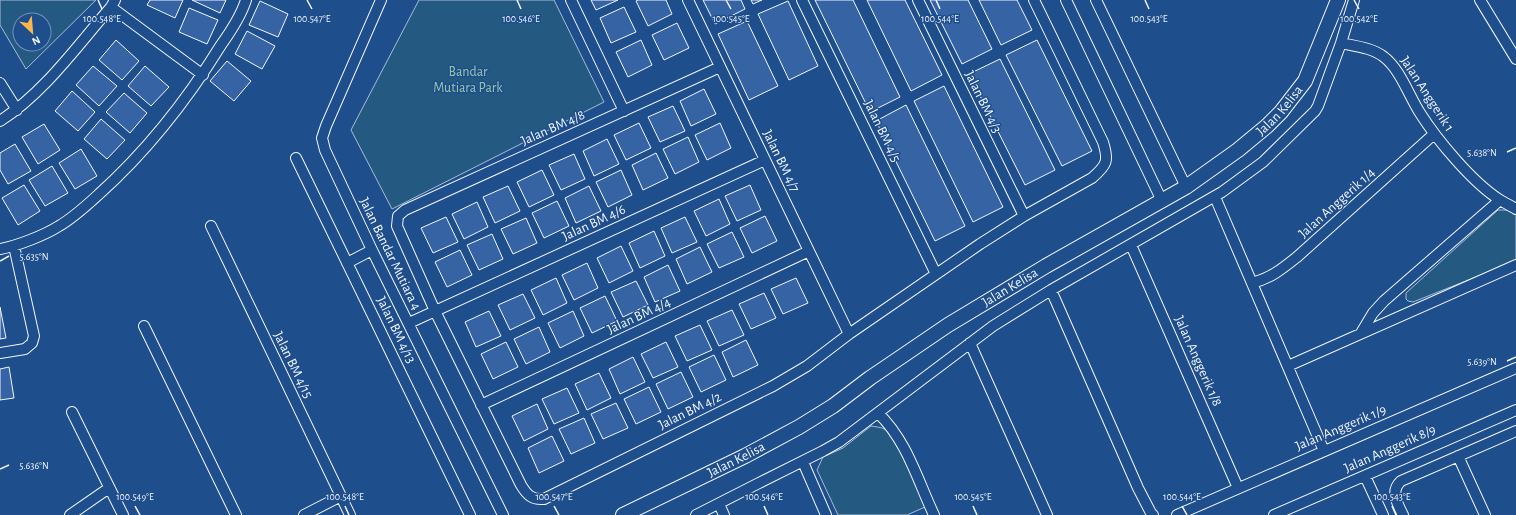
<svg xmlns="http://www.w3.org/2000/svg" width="1516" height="515" font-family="'Alegreya Sans',sans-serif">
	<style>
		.green { fill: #245a82; stroke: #a8bbd7; fill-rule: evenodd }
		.building { fill: #3563a3; stroke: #f2f6ff }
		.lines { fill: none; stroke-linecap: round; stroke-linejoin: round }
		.minor-casing { stroke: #f2f6ff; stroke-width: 12 }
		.secondary-casing { stroke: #f2f6ff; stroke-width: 16 }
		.minor { stroke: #1f4e8c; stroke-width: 10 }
		.secondary { stroke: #1f4e8c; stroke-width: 14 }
		.ticks { fill: none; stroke: #f2f6ff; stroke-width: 1.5 }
		.labels { text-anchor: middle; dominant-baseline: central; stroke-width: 3; stroke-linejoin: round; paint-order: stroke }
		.park-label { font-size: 14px; fill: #97c8a6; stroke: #1f4e8c }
		.street-label { font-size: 14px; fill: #f2f6ff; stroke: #1f4e8c }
		.ticks-label { font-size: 10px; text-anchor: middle; fill: #f2f6ff; stroke: #1f4e8c; stroke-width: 3; stroke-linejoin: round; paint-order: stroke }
	</style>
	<rect width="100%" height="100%" fill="#1f4e8c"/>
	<path class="green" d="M0,0H96L26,69L0,25ZM20,20H44V44H20Z
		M419,0H554L604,102L392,209L351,130Z
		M1498,210H1512L1516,214V261L1413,302L1408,301L1406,299V293Z
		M871,426C876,427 882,427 886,430C900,440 918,489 925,507L907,515H838L817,470L823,457L843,448Z"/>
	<path class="building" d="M150,0H183L175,18L147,5Z
		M192,0H226L220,13Z
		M591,0H618L596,10Z
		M638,0H666L672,14L648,26L636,1Z
		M703,0H741L745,9L715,24Z
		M751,0H762L753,4Z
		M815,0H853L900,97L870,112Z
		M867,0H905L942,75L911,91Z
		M930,0H968L992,49L962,64Z
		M979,0H1017L1032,30L1001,45Z
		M260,1L288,14L278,37L249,25Z
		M788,1L818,66L789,80L758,14Z
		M624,7L636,32L611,43L600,18Z
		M189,8L218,20L207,44L179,32Z
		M747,21L778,86L749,100L718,34Z
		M677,23L689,48L664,60L652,35Z
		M247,31L275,46L262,69L235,54Z
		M116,40L139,61L122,80L99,60Z
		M641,40L652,65L628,77L616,52Z
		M1037,40L1092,151L1062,166L1006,55Z
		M1000,59L1055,170L1025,185L969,74Z
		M227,61L251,81L234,101L210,81Z
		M93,66L117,86L99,106L76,85Z
		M145,66L169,87L151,106L128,86Z
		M944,86L1003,207L973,222L914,101Z
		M704,89L716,114L691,126L680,101Z
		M72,91L95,112L78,131L55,111Z
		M124,93L147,113L130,133L106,112Z
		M906,105L965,226L935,241L876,121Z
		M673,106L685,131L660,142L648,117Z
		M101,119L125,140L107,159L84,139Z
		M639,123L651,148L626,160L614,135Z
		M720,123L731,148L707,160L695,135Z
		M44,124L60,150L38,164L22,137Z
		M688,137L699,162L675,174L663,149Z
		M607,139L619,164L594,176L583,151Z
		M15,144L31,171L8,184L0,170V153Z
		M81,149L97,176L75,189L59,163Z
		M656,153L668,178L643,190L632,165Z
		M574,154L585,179L561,190L549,165Z
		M52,166L68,193L45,206L29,180Z
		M542,170L554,195L529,207L517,182Z
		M621,170L632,195L608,207L596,182Z
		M24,185L40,211L18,225L2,198Z
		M750,185L761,210L737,221L725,196Z
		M508,186L520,211L495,223L483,197Z
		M589,186L601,211L576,223L565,198Z
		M719,199L730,224L706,236L694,211Z
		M557,201L569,226L544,238L532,213Z
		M477,202L488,227L464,239L452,214Z
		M765,216L777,241L752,253L740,228Z
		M446,217L458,242L433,253L421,228Z
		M685,217L697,242L672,253L661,228Z
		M526,218L537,243L513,254L501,229Z
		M654,231L665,256L640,268L629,243Z
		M732,232L744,257L719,268L707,244Z
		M492,234L503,259L479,270L467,245Z
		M621,246L633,271L609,283L597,258Z
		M700,247L712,272L687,284L676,259Z
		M460,250L472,275L447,287L435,262Z
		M587,263L598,288L574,300L562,275Z
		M668,265L680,291L655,302L644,277Z
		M556,278L567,303L543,315L531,290Z
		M796,278L808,303L783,314L771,289Z
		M636,281L648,305L623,317L611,292Z
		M764,293L776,318L751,329L739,304Z
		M523,294L535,318L510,330L498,305Z
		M605,296L617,321L592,333L580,308Z
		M0,307L6,338L0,339Z
		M732,310L744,335L719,346L707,321Z
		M489,311L501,336L476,347L465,322Z
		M573,311L584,336L560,348L548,323Z
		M700,325L712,350L687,361L675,336Z
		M539,327L550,352L526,364L514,339Z
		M746,340L758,365L733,377L722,352Z
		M506,342L518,367L493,379L481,354Z
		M666,342L678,367L653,378L641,354Z
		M714,355L726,380L701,392L689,367Z
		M633,357L645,382L620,394L609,369Z
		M9,367L14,398L0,400V369Z
		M681,372L693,397L668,409L656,384Z
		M599,373L611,398L587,410L575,384Z
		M649,387L661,412L636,424L624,399Z
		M567,388L579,413L554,424L542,399Z
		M616,403L628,428L603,439L591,414Z
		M537,404L548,429L524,441L512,416Z
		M584,418L595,443L571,454L559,429Z
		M552,436L564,461L539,473L528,448Z"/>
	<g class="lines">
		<g class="minor-casing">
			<path id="minor" d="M381,0L326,126L322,138L325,150L372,250L503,515
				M571,0L624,111
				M688,0L849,334
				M802,0L936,274
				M918,0L1024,216
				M1066,0L1162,201
				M1096,0L1186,187
				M1480,0L1516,59
				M111,7L203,75
				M1341,43C1355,46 1373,48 1384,57C1400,69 1409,96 1420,113C1437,140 1473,183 1500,200C1505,203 1511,206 1516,209
				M720,67L405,210L398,216L397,226L435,311L521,485C527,495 532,500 544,499L773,386L807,366L849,334L980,244L1024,216L1092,178C1107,165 1109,161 1103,142L1034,0
				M0,83L17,110
				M0,121C44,93 77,46 111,7L115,0
				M296,158L470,515
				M1215,197L1324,451
				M211,226L350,515
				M1131,245L1238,488
				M0,249C17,246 45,235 59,226C73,218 86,206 98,195C146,152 187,100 221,45C231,31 241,16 246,0
				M347,263L372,250
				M1252,283C1271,278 1282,269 1297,257L1434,134
				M1051,290L1138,488L1151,513L1153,515
				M409,323L765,160
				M144,326L236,515
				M1361,333L1373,313L1384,301L1500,200
				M970,343L1047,515
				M0,353L25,349L32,343L34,336L14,246
				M1288,366L1516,265
				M481,405L809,251
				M72,412L123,515
				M878,413C907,441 917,479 934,515
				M1458,456L1485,515
				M803,462L826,515
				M1365,476L1383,515
				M719,504L724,515
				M70,515L109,488
				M304,515L341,496
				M696,515L757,484L823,451L839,442L993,326L1051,290L1222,192L1263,162L1315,111L1318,106L1341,43L1354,0
				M1177,515L1516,368
				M1274,515L1516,410
				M1403,515C1397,503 1390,491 1401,481L1516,431"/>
		</g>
		<g class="secondary-casing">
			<g id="secondary">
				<path id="s1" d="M623,515L745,456L799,427L833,406L870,378L948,325L1046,266L1186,187L1238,150L1267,126L1281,112L1305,81L1338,0"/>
			</g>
		</g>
		<use href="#minor" class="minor"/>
		<use href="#secondary" class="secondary"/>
	</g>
	<path class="ticks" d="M98,0L102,9M307,0L312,9M517,0L521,9M726,0L731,9M936,0L940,9M1145,0L1149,9M1354,0L1359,9M1507,152L1516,148M0,261L9,256M1507,361L1516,357M0,469L9,465M135,506L140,515M345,506L349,515M554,506L559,515M764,506L768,515M973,506L977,515M1182,506L1187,515M1392,506L1396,515"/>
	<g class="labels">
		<g class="park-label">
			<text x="468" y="72">Bandar<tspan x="468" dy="16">Mutiara Park</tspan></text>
		</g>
		<g class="street-label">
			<text transform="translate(1427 94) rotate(57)">Jalan Anggerik 1</text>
			<text transform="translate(983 102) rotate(64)">Jalan BM 4/3</text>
			<text stroke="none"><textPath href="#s1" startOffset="774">Jalan Kelisa</textPath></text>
			<text transform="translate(553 128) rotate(-24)">Jalan BM 4/8</text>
			<text transform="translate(882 131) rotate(64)">Jalan BM 4/5</text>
			<text transform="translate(781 161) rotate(64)">Jalan BM 4/7</text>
			<text transform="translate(1337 203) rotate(-42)">Jalan Anggerik 1/4</text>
			<text transform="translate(594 223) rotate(-25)">Jalan BM 4/6</text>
			<text transform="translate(390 254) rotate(64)">Jalan Bandar Mutiara 4</text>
			<text stroke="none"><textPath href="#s1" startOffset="450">Jalan Kelisa</textPath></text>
			<text transform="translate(639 316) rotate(-25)">Jalan BM 4/4</text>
			<text transform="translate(396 330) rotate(64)">Jalan BM 4/13</text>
			<text transform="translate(1198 361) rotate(66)">Jalan Anggerik 1/8</text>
			<text transform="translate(293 365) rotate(64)">Jalan BM 4/15</text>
			<text transform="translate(690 411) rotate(-26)">Jalan BM 4/2</text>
			<text transform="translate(1341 428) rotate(-23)">Jalan Anggerik 1/9</text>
			<text transform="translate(1390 449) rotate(-24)">Jalan Anggerik 8/9</text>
			<text stroke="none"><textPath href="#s1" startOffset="126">Jalan Kelisa</textPath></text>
		</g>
	</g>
	<g class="ticks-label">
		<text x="102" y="22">100.548°E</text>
		<text x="312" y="22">100.547°E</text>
		<text x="521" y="22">100.546°E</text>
		<text x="731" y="22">100.545°E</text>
		<text x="940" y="22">100.544°E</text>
		<text x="1359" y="22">100.542°E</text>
		<text x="1149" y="22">100.543°E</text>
		<text x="1482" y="156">5.638°N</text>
		<text x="34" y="260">5.635°N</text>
		<text x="1482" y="365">5.639°N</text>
		<text x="34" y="469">5.636°N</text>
		<text x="135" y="500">100.549°E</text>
		<text x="345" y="500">100.548°E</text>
		<text x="554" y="500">100.547°E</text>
		<text x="764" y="500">100.546°E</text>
		<text x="973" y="500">100.545°E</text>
		<text x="1182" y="500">100.544°E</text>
		<text x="1392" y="500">100.543°E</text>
	</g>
	<g transform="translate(32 32) rotate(154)"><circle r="19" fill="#1f4e8c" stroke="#7391ba"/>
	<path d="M0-3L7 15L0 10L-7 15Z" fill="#ffb74d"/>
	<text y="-6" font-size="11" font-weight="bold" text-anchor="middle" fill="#f2f6ff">N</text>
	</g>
</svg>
